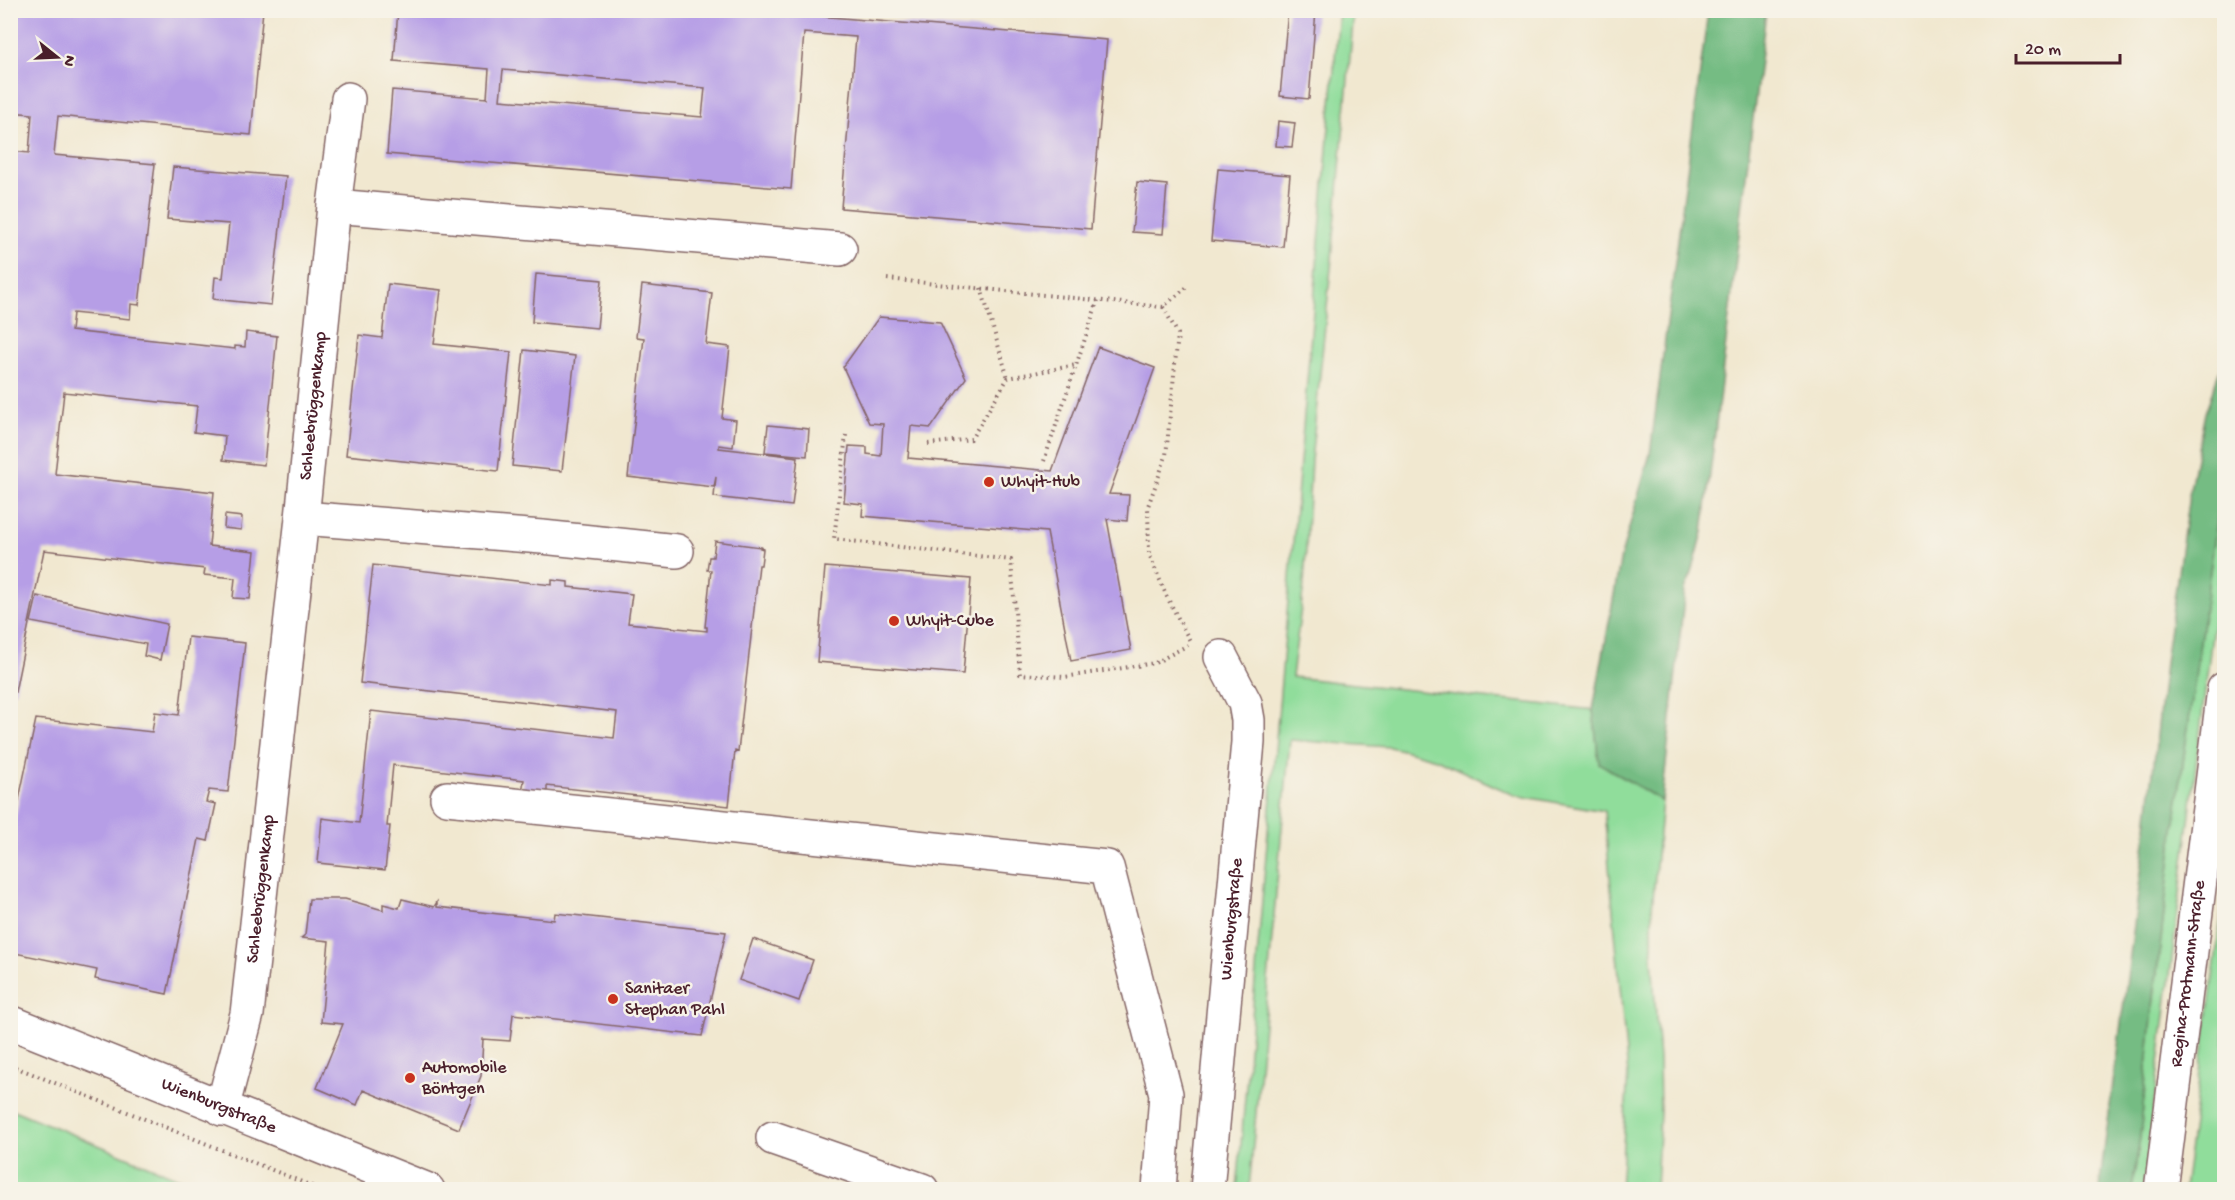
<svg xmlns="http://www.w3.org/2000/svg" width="2235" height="1200" font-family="'Gochi Hand',sans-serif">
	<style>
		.green { fill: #90dd9b; stroke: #6d7e63; stroke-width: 1.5 }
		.forest { fill: #74bc83; stroke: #5f6e57; stroke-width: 1.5 }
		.building { fill: #b69ee6; fill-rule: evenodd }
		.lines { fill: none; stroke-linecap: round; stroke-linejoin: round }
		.minor-casing { stroke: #846565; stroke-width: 36 }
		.path { stroke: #846565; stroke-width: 4; stroke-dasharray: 1.5 4.5; stroke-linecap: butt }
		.minor { stroke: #fff; stroke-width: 33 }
		.poi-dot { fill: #c8321e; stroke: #f7f3e8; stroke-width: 2 }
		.labels { text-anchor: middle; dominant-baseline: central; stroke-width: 5; stroke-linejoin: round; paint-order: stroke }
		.street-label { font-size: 18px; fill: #4a1f2b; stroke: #f7f3e8 }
		.poi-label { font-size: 18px; fill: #4a1f2b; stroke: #f7f3e8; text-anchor: start }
	</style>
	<rect width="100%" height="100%" fill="#f7f3e8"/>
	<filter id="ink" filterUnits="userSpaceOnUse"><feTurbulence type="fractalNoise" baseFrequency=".0167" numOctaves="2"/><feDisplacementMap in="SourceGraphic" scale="12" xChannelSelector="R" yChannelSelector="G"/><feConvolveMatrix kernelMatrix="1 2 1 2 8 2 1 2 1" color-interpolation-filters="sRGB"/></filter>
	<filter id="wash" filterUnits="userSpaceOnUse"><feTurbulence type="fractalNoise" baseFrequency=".008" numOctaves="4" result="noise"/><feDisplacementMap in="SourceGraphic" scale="24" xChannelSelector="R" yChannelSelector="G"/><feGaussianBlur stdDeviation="1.35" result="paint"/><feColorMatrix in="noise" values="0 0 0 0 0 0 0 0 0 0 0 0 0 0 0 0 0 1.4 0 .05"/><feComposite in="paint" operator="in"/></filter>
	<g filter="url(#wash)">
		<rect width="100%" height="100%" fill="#f1e8d0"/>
		<path class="green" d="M1339,11H1354L1332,258L1311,461L1304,584L1292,677L1593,710L1599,763L1662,801L1652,909V957L1659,1059L1660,1112L1656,1189H1620L1628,1075L1604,811L1514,795L1436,759L1407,751L1389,747L1290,740L1249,1189L1237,1190Z
			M2224,471V538L2147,1160L2143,1189L2132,1190L2140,1137L2154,997L2176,813Z
			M2224,897V1189H2184Z
			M11,1109L205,1189H11Z"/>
		<path class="forest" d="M1708,11H1766L1703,532L1692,573L1685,589L1662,801L1599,763L1593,710L1621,556L1650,454Z
			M2224,358V471L2176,813L2154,997L2140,1137L2132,1189H2099L2147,827L2165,662L2190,489L2205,413Z"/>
		<g id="blocks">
			<path class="building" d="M10,10H263L251,135L58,116L54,155L155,164L139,305L131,304L130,319L73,313L71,331L235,349V346L245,347L246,332L277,336L264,465L223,460L225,436L194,432L197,406L64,392L55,474L214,492L209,546L255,551L250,599L233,598L235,578L204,575L205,569L44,550L15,692L10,691V151L29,153L32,114L10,112Z
				M398,10H806V15L1107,40L1091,229L841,208L856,37L804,33L791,189L387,154L392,90L487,98L489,69L394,61ZM503,70L705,88L702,117L500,100Z
				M1288,10H1316L1309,99L1280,96Z
				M1278,121L1295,123L1292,147L1276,146Z
				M173,167L286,176L271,305L213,299L215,277L223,278L229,224L167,219Z
				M1218,169L1290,175L1283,247L1211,241Z
				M1137,182L1167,185L1163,234L1132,232Z
				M536,274L602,280L597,328L532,322Z
				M388,284L441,290L434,344L511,352L498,471L346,455L359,335L382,338Z
				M642,285L712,293L706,344L730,347L722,418L736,420L733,447L719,445V448L798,457L792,506L714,497L716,477L714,487L628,477L644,338L636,337Z
				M879,317L940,322L966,378L931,428L911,426L908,458L1052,471L1098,347L1155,368L1109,494L1129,495L1127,521L1107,519L1131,650L1071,661L1047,532L862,516L863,504L844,502L849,446L867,447V454L881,456L883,424L869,423L843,367Z
				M524,350L575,356L562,471L512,466Z
				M768,425L809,429L807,456L765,452Z
				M225,515L242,517L241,530L224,528Z
				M715,541L761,547L760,548L763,549L761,565H759L738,752L735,751L729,806L547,786V795L522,792L524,780L393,765L387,826H390L385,870L318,863L322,818L359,823L371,711L614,738L617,712L360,683L373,565L552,585V580L568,582V587L632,594L628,623L707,631V627H705L711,570H707L709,557H713Z
				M825,567L971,579L963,674L817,662Z
				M37,596L167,624L160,660L144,656L146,644L31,622Z
				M188,637L245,643L228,792L209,790L206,802L216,804L208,841L199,839L167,994L95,979L97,970L10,952V842L36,719L152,732L155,712L179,715Z
				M309,899H345L383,910V904L399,908L402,899L434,907L437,902V907L554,920L555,913L726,932L702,1036L513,1014L510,1041L483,1039L481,1076L459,1129L363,1090L357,1105L317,1088L343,1024L321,1022L329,941L301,938L305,935Z
				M753,939L813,960L799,1001L739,980Z"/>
		</g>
	</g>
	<g filter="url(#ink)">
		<use href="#blocks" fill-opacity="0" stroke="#846565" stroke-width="1.5"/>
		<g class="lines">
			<g class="minor-casing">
				<g id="minor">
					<path d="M334,206L348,99"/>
					<path d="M302,518L542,537L677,551"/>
					<path d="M447,798L1107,867L1166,1094L1159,1190"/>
					<path id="s1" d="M10,1022L428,1190"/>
					<path id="s2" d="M222,1109L247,1014L302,518L334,206L840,249"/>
					<path d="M773,1138L922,1190"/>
					<path id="s3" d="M1207,1190L1248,742V720L1245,703L1221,657"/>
					<path id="s4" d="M2161,1190L2224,689"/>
				</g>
			</g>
			<path class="path" d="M887,279L1163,307L1187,287
				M981,288L1008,378
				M1163,307L1178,334L1166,456L1148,506L1149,554L1167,597L1190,641
				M846,435L834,539L1011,560L1020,674L1065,677L1155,663L1188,645
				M928,444L971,439L1008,378L1076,365
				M1044,461L1098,300
				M10,1065L322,1190"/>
			<use href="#minor" class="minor"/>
		</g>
	</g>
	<g class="poi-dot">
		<circle cx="989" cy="482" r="6"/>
		<circle cx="894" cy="621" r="6"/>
		<circle cx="613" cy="999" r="6"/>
		<circle cx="410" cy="1078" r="6"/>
	</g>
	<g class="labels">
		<g class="street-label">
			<text stroke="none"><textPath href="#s2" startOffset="710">Schleebrüggenkamp</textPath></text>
			<text stroke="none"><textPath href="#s2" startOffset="224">Schleebrüggenkamp</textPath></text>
			<text stroke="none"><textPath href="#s3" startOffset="272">Wienburgstraße</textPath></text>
			<text stroke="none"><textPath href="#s4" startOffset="218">Regina-Protmann-Straße</textPath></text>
			<text stroke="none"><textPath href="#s1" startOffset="225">Wienburgstraße</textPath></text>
		</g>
		<g class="poi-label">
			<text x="1001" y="482">Whyit-Hub</text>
			<text x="906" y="621">Whyit-Cube</text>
			<text x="625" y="989">Sanitaer<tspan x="625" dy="21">Stephan Pahl</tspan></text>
			<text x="422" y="1068">Automobile<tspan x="422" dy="21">Böntgen</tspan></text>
		</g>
	</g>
	<rect width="2235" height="1200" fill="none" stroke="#f7f3e8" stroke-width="36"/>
	<g transform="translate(57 57) rotate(108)" stroke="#f7f3e8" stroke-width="4.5" paint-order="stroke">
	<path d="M0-4.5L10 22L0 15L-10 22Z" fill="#4a1f2b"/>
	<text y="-9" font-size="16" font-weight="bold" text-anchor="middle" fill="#4a1f2b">N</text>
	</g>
	<path d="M2016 54v9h104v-9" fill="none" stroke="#4a1f2b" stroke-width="3"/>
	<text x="2025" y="54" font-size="18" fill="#4a1f2b" stroke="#f7f3e8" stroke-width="4.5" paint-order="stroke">20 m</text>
</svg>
